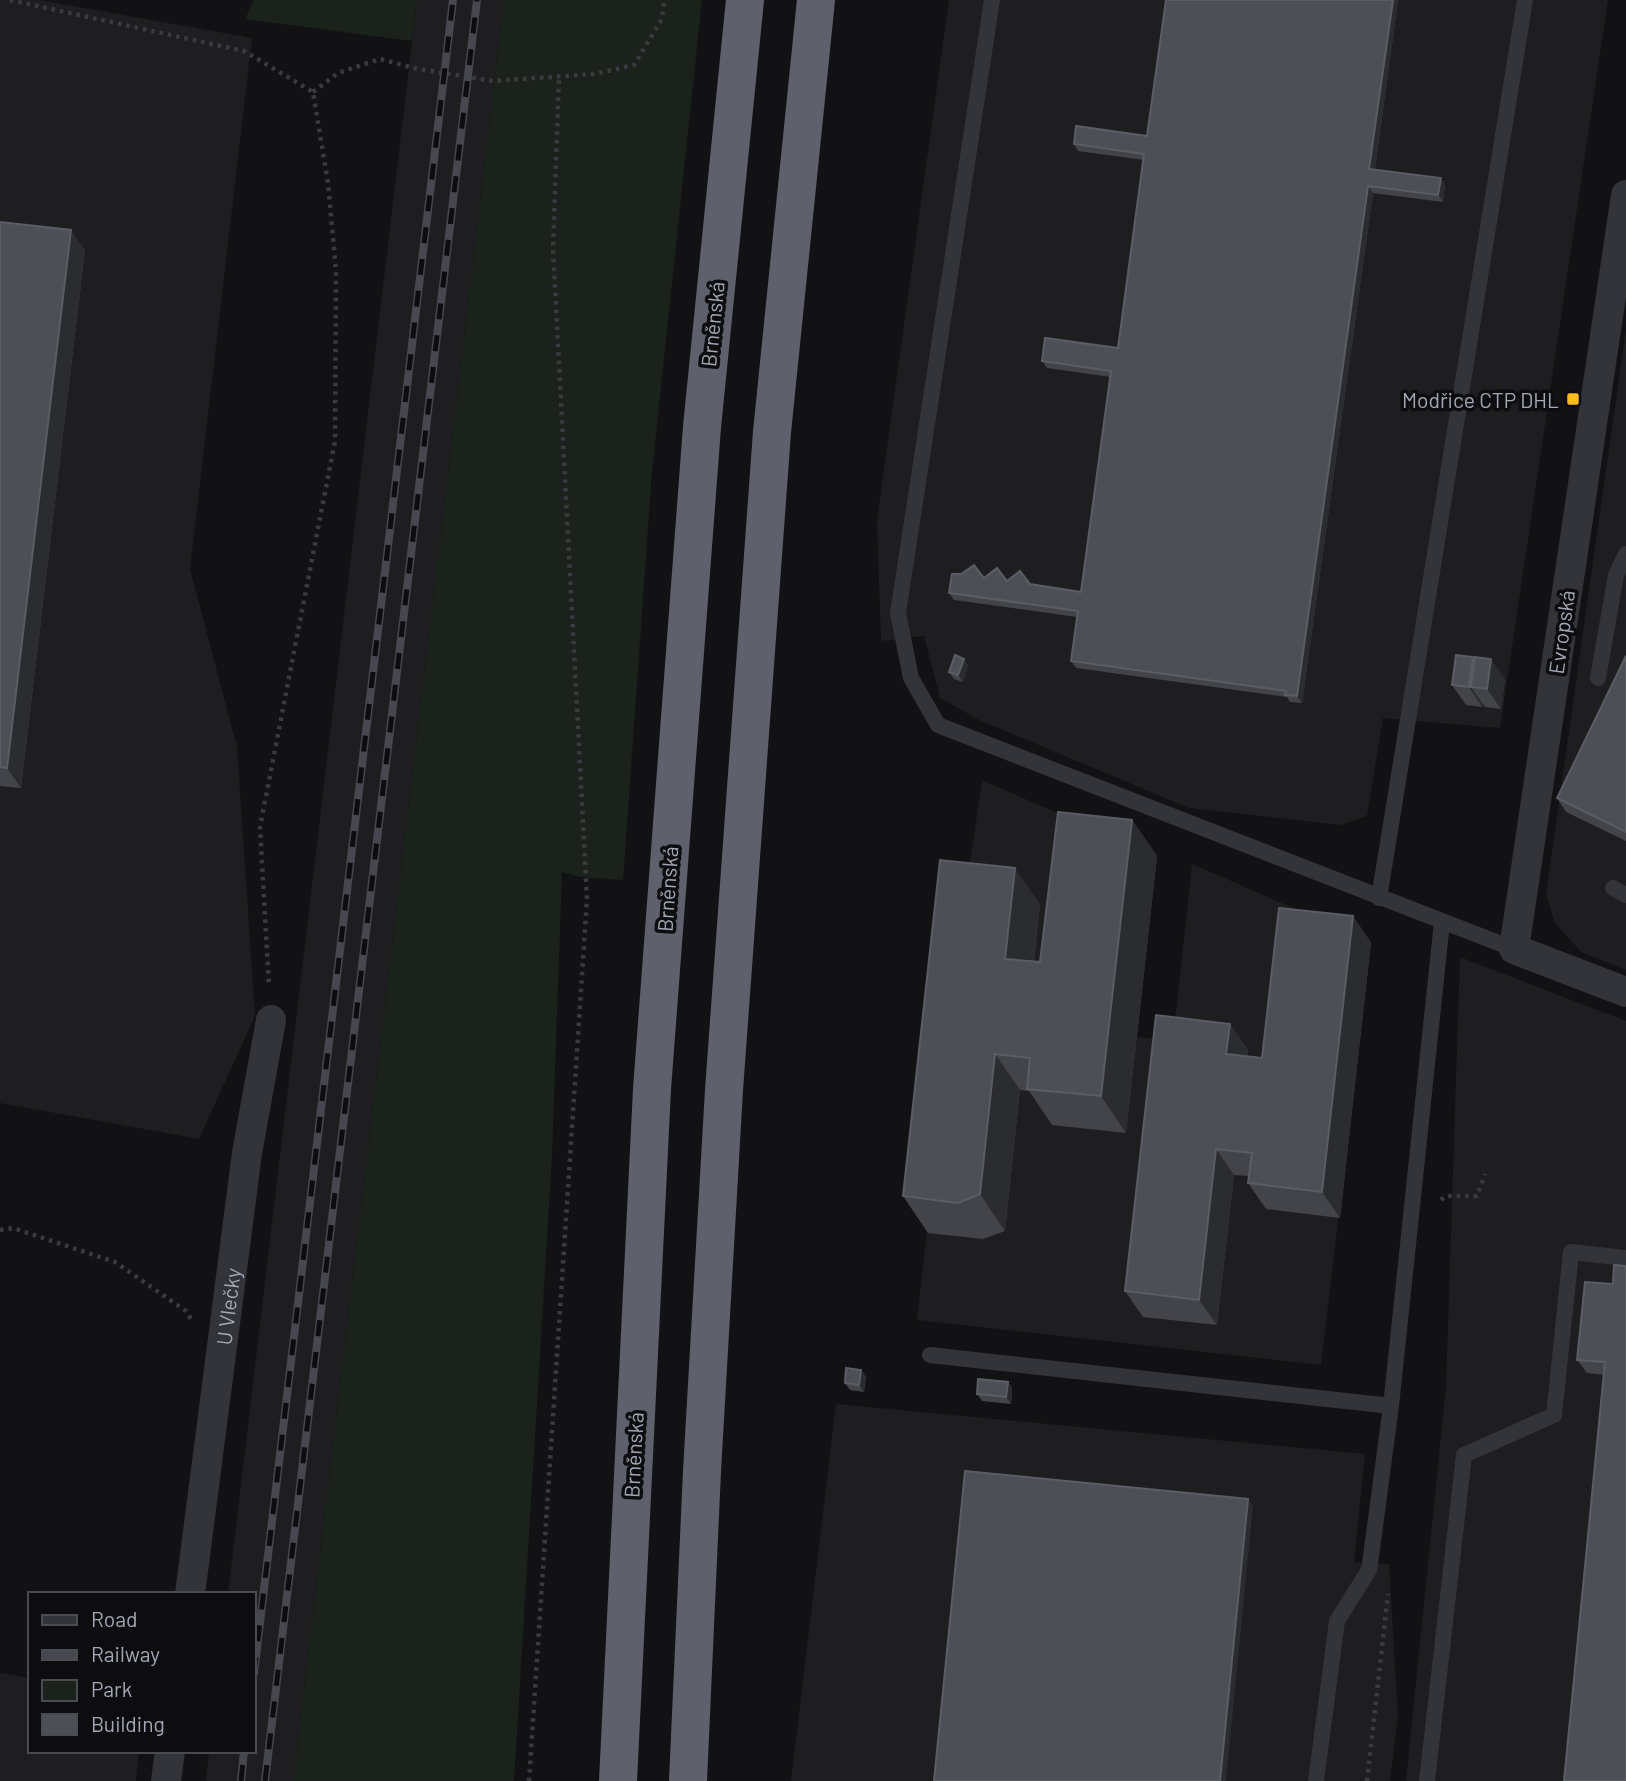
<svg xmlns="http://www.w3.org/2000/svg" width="1626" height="1781" font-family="Barlow,sans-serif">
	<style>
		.built { fill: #1e1e21 }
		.green { fill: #1a221b }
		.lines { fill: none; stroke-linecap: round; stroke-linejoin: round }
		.path { stroke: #393b41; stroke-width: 4.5; stroke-dasharray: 3.5 5; stroke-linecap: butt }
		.lane { stroke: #333439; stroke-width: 16 }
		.street { stroke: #333439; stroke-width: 30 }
		.highway { stroke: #5e616b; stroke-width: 38 }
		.rail-casing { stroke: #46474f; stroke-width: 8 }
		.rail { stroke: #0d0d0f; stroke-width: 5; stroke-dasharray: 16; stroke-linecap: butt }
		.wall { fill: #43444a }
		.shaded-wall { fill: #2b2c30 }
		.building { fill: #4d4f56; stroke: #5b5d65; stroke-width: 2 }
		.poi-dot { fill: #ffbb1f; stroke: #0d0d0f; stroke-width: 2.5 }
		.labels { text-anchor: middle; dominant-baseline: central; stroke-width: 7; stroke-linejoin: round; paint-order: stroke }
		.street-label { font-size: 21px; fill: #a2a8b6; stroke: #0d0d0f }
		.poi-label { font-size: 21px; fill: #a2a8b6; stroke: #0d0d0f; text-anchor: end }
	</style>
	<rect width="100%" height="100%" fill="#121214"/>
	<path class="built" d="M0,0H40L252,38L190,569L237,747L255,1016L199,1139L0,1103Z
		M417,0H504L293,1781H206L209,1751H254V1594H228Z
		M949,0H1608L1500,728L1383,718L1367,816L1340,825L1189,808L979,720L940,698L924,636L881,641L877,520Z
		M1626,329V970L1581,952L1555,923L1546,894Z
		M982,780L1157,857L1137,1037L1173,1041L1192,864L1371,942L1321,1365L917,1320L965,897Z
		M1460,957L1626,1021V1781H1406L1446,1386Z
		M836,1404L1365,1454L1354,1562L1389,1564L1398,1715L1390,1781H791Z
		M0,1673L30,1678V1751H139L136,1781H0Z"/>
	<path class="green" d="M254,0H417L412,41L245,19Z
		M504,0H702L652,472L623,880L581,877L562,872L552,1157L514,1781H293Z"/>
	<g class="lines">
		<path class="path" d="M10,0L244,51L313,92L328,183L336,271L335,441L260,827L269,987
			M313,92L338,73L380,59L418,69L493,81L594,74L634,65L662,19L664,0
			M1441,1200L1446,1196H1477L1485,1174
			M0,1230L13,1228L115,1262L186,1311L191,1319
			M529,1781L587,899L553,249L559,77
			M1367,1781L1388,1594"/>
		<path class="lane" d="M992,0L898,613L911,678L938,725L1514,949
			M1598,678L1616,575L1626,554
			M1613,888L1626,895
			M1379,898L1525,0
			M930,1355L1391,1406
			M1316,1781L1337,1621L1369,1570L1370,1564L1391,1406L1442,922
			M1427,1781L1464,1455L1554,1415L1571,1252L1626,1258"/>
		<g class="street">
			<path d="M1626,195L1514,949L1626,992"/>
			<path id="s1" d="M190,1594L247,1153L271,1020"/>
			<path d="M166,1781L170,1751"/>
		</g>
		<path class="highway" d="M618,1781L652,1089L702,427L745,0
			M688,1781L702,1471L724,1090L772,432L816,0"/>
		<g class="rail-casing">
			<path id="rail" d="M254,1673L453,0
				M241,1781L244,1751
				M265,1781L477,0"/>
		</g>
		<use href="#rail" class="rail"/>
	</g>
	<path class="wall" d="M1166,0H1398L1375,169L1445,185L1443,202L1373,193L1302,703L1290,702L1287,697L1076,668L1071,661L1077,617L954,600L949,593L984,578L1081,592L1111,377L1047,368L1042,361L1118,348L1144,160L1078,151L1074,144L1147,136Z
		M0,222L85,250L21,788L0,786Z
		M1626,656V841L1566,812L1557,798Z
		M1473,657L1474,659L1505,679L1501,709L1485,707L1483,704L1482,707L1466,705L1452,685Z
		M964,659L968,665L963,682L954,679L949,672Z
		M1132,820L1157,856L1126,1133L1052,1125L1029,1091L1020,1090L1005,1231L983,1239L928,1233L903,1196L1040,904L1034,962H1040Z
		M1371,942L1340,1218L1266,1209L1248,1183L1249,1176L1234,1175L1217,1325L1143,1317L1125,1291L1230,1024L1248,1050L1247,1057L1262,1058Z
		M1613,1284L1604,1375L1587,1373L1577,1360Z
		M861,1370L866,1377L864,1392L850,1390L845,1383Z
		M1008,1382L1012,1388L1011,1404L982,1401L977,1394Z"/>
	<path class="shaded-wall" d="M1393,0H1398L1374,176L1369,169Z
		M1441,178L1445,185L1443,202L1438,195Z
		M1368,186L1373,193L1302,703L1297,696Z
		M71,230L85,250L21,788L7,768Z
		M1473,657L1486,677L1471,687L1483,704L1482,707L1469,687Z
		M964,659L968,665L963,682L958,675Z
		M1491,659L1505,679L1501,709L1487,689Z
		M1132,820L1157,856L1126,1133L1101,1096Z
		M1015,868L1040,904L1030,995L1005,959Z
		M1353,916L1371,942L1340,1218L1322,1192Z
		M1230,1024L1248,1050L1244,1080L1226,1054Z
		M995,1054L1020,1090L1005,1231L980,1194Z
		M1216,1149L1234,1175L1217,1325L1199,1300Z
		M861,1370L866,1377L864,1392L859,1385Z
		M1008,1382L1012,1388L1011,1404L1006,1397Z
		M1248,1499L1253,1506L1226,1781H1220Z"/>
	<path class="building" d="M1166,0H1393L1369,169L1441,178L1438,195L1368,186L1297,696L1285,695L1286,691L1071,661L1078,611L949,593L952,574H961L974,565L984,578L997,568L1007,581L1020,571L1030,584L1081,592L1111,371L1042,361L1045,338L1118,348L1144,154L1074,144L1076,126L1147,136Z
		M0,222L71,230L7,768L0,767Z
		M955,655L964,659L958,675L949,672Z
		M1456,655L1473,657L1469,687L1452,685Z
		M1626,656V832L1557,798Z
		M1475,657L1491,659L1487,689L1471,687Z
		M1058,812L1132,820L1101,1096L1027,1089L1030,1058L995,1054L980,1194L958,1203L903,1196L940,860L1015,868L1005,959L1040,962Z
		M1279,908L1353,916L1322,1192L1248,1183L1252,1153L1216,1149L1199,1300L1125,1291L1156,1015L1230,1024L1226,1054L1262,1058Z
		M1614,1265L1626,1266V1781H1564L1605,1362L1577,1360L1585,1282L1613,1284Z
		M846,1368L861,1370L859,1385L845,1383Z
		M978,1379L1008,1382L1006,1397L977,1394Z
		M965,1471L1248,1499L1220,1781H934Z"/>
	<rect class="poi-dot" x="1566" y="392" width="14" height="14" rx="3.5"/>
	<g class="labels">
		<g class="street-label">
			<text transform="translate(712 324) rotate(-84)">Brněnská</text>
			<text transform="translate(1561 632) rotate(-82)">Evropská</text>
			<text transform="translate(667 889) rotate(-86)">Brněnská</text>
			<text stroke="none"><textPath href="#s1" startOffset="290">U Vlečky</textPath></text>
			<text transform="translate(633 1455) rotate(-87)">Brněnská</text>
		</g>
		<g class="poi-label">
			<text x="1559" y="399">Modřice CTP DHL</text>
		</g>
	</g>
	<rect x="28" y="1592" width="228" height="161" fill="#0d0d0f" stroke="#494b52" stroke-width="2"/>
	<rect x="42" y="1615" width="35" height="10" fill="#333439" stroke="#494b52" stroke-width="2"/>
	<text x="91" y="1627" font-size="21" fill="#a2a8b6">Road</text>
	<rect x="42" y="1650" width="35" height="10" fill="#46474f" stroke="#494b52" stroke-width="2"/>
	<text x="91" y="1662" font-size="21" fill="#a2a8b6">Railway</text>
	<rect x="42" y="1680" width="35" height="21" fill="#1a221b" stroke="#494b52" stroke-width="2"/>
	<text x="91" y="1697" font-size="21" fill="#a2a8b6">Park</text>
	<rect x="42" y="1714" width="35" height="21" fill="#4d4f56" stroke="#494b52" stroke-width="2"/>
	<text x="91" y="1732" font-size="21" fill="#a2a8b6">Building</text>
</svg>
